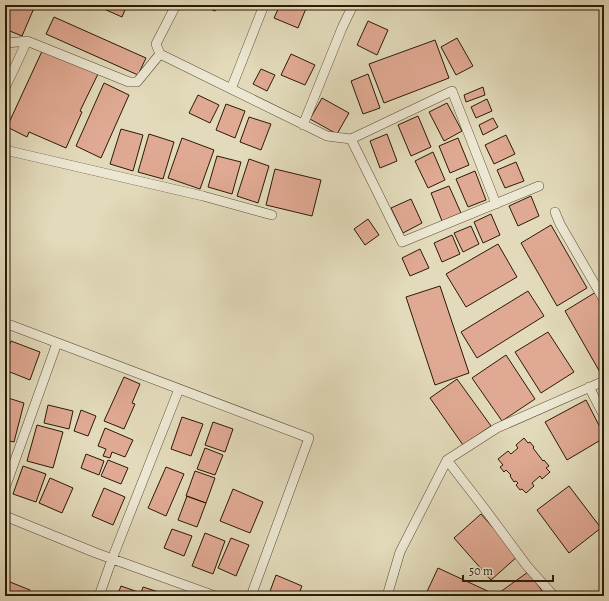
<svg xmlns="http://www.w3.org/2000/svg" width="609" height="601" font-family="Alegreya,serif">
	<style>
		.building { fill: #e0a993; stroke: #2b1a07 }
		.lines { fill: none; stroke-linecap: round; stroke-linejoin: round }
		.minor-casing { stroke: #594a34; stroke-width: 10 }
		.minor { stroke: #ece7d2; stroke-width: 9 }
	</style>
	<rect width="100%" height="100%" fill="#e2daba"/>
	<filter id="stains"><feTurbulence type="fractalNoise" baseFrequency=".005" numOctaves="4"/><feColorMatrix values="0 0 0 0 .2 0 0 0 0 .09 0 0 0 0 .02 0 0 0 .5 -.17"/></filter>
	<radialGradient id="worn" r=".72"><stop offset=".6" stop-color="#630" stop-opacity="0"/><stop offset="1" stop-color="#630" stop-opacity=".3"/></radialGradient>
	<path class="building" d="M5,5H27L34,8L22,36L5,29Z
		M95,5H103L110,8L112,5H127L122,17Z
		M201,5H218L215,11Z
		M280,5H305L307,6L298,28L274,18Z
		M54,17L146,58L138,75L46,34Z
		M368,21L388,30L377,55L357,45Z
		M457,38L473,66L456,75L441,47Z
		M435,40L449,78L384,103L369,64Z
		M43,49L98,74L80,111L82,112L66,148L29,132L27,137L7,127Z
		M291,54L315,65L305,85L281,75Z
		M261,69L275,75L267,91L253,84Z
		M368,74L380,108L363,114L351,81Z
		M104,83L129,95L101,158L76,146Z
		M483,87L485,95L466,102L464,95Z
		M198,95L219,105L210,123L189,113Z
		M322,98L349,113L337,134L310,119Z
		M487,99L492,111L476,118L471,107Z
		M447,103L462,131L444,141L429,112Z
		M226,104L245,111L235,138L216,130Z
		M418,116L431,147L411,156L398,125Z
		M249,117L271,124L261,150L240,142Z
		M493,118L498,127L483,135L479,125Z
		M121,129L143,135L133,171L110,164Z
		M149,134L174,142L163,179L138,172Z
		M387,134L397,161L380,168L370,141Z
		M506,135L515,154L494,164L485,145Z
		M182,138L214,150L200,189L168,178Z
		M458,138L469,165L450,173L439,146Z
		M433,152L445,180L428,188L415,161Z
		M217,156L241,162L232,194L208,187Z
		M249,159L269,166L258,203L237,196Z
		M516,162L524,181L505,188L497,170Z
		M275,169L321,180L312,216L266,205Z
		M475,171L486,200L468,207L456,179Z
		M449,186L461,213L442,221L431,193Z
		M531,196L539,216L518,226L509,206Z
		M411,199L422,223L403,233L391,208Z
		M491,214L500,235L483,243L474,222Z
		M368,219L379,235L365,245L354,229Z
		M551,225L587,288L557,306L521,243Z
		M471,226L479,244L463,252L454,233Z
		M452,235L460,254L442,262L434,243Z
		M498,244L517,277L466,307L446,274Z
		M420,249L429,268L410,276L402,258Z
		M440,286L469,373L435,385L406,297Z
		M528,291L544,316L477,358L461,332Z
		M596,292L604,306V372L601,374L565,311Z
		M548,332L574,372L541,393L515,352Z
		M11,341L40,352L30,380L5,370V357Z
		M506,355L535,399L502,421L472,378Z
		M124,377L140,384L132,403L135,404L124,429L104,421Z
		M457,379L491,426L463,445L430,398Z
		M5,397L24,403L14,442L5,440Z
		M586,400L604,435V438L567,460L545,422Z
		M48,405L73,411L69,429L44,423Z
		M81,410L96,416L88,436L74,431Z
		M182,417L203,424L191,456L171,449Z
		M213,422L233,429L225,452L205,445Z
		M37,425L63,432L53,468L27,461Z
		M105,428L133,440L125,457L112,452L110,458L103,456L106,449L98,446Z
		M524,438L528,443L530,442L534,447L533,448L543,461L544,460L549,466L546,468L550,472L542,479L540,476L532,483L534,486L526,493L522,489L520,490L516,485L518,483L516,481L514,482L510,476L511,475L506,470L504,472L500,467L503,465L498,459L508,451L511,454L518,448L516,445Z
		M205,448L223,455L215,475L197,469Z
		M86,454L104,461L99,475L81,468Z
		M108,460L128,468L121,484L101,476Z
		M23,466L46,474L36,502L13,494Z
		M166,467L184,474L166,516L148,508Z
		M195,471L215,478L206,503L186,496Z
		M50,478L73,488L62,513L39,503Z
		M569,486L601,528L569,553L537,510Z
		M104,488L125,497L113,525L92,516Z
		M233,489L263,502L250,533L220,521Z
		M187,496L206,503L197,527L178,520Z
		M481,514L518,556L491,580L454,538Z
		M172,529L192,536L184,556L164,548Z
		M205,533L225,541L213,574L192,566Z
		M231,538L249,545L236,576L218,568Z
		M438,568L494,594L493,596H425Z
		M528,572L546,596H496V595Z
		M276,575L302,586L298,596H274L269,594Z
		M5,580L30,590L27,596H5Z
		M121,586L138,592L136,596H117Z
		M143,587L171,596H140Z"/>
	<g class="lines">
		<g class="minor-casing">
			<path id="minor" d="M176,5L156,44L160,54L327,136L351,139L402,242L539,186
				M27,41L129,82H137L160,54
				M5,42L7,43L27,41L5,88
				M231,89L264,5
				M303,125L342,28L353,5
				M351,139L452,91L496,204
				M5,150L203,196L272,215
				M555,212L560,224L604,300
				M5,323L309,438L251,596
				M589,387L604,416
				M447,460L484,508L527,566L554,596
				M5,488L57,343
				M5,516L96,553L215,596
				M99,596L112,559L179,389
				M387,596L400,552L447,460L497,428L604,381"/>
		</g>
		<use href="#minor" class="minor"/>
	</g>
	<rect width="609" height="601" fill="none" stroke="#e2daba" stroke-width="20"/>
	<rect x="6" y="6" width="597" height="589" fill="none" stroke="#2b1a07" stroke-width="2"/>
	<rect x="10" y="10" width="589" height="581" fill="none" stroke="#2b1a07"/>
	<path d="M463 575v6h90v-6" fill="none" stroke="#2b1a07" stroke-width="2"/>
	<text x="469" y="575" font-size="12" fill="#2b1a07" stroke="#ece7d2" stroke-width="3" paint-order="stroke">50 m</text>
	<rect width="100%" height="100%" filter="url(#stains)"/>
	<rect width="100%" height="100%" fill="url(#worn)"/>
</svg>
